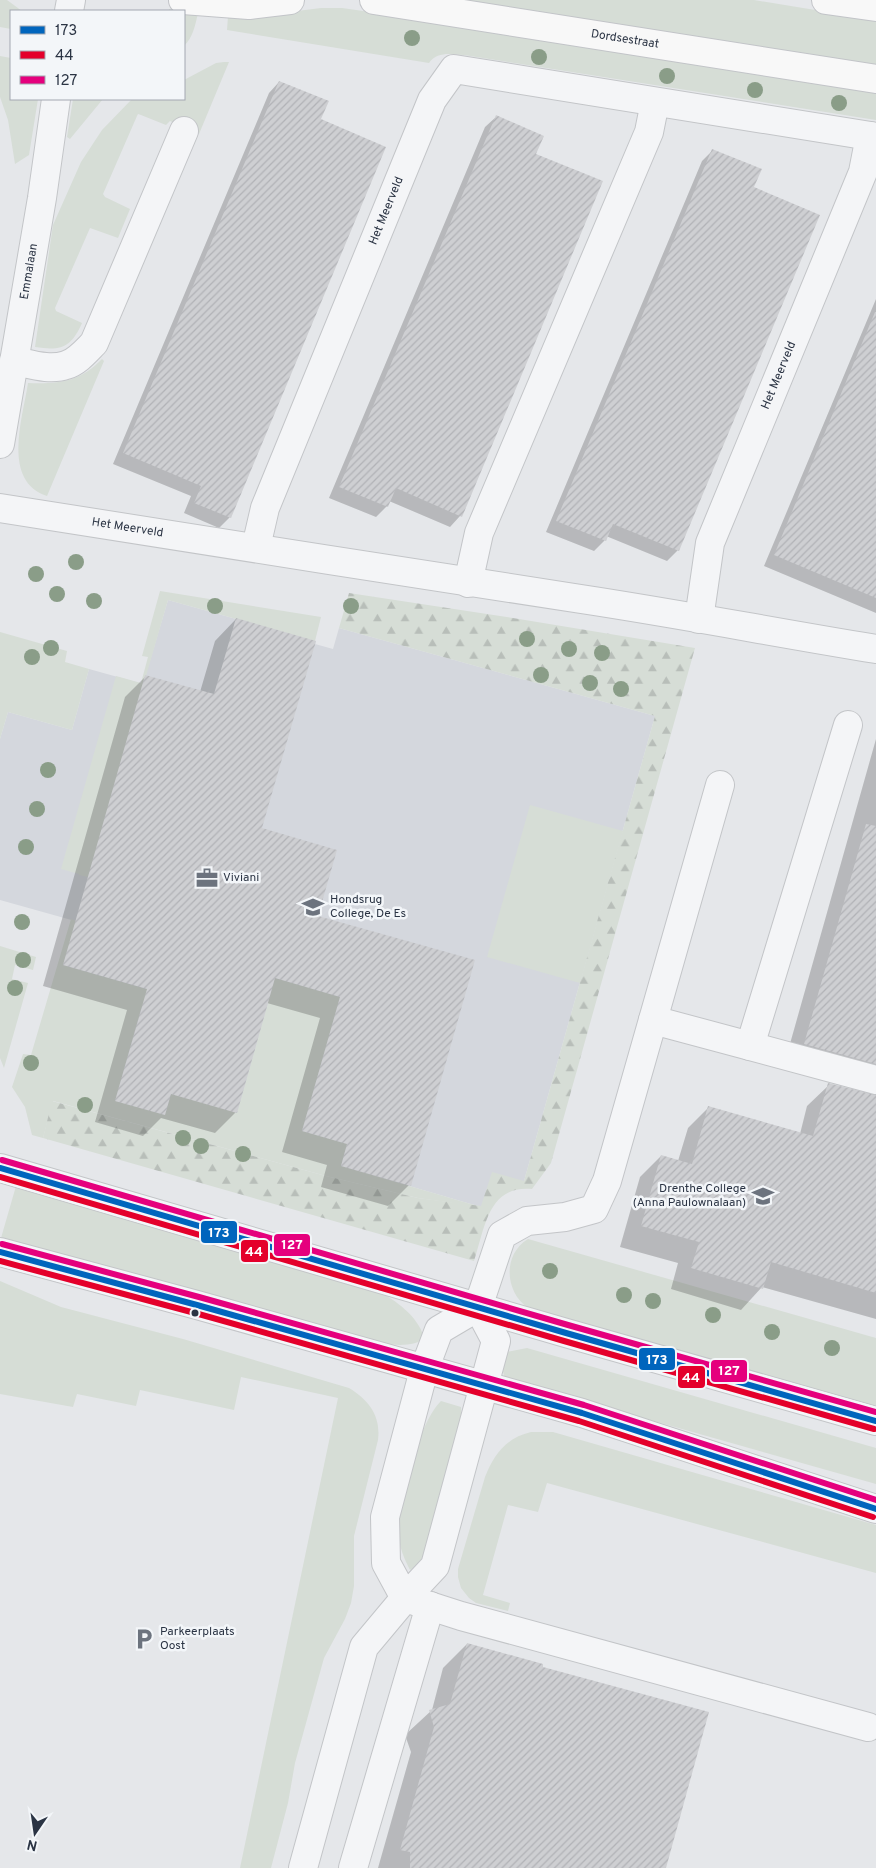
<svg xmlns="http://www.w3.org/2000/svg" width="876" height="1868" font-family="Overpass,sans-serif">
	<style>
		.built { fill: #d4d7dd }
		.grass { fill: #d6ddd6 }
		.forest { fill: url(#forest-firs) }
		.shadow { fill: #0003 }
		.building { fill: url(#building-hatch) }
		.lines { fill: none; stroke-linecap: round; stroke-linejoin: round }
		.minor-casing { stroke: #c3c5c8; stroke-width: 30 }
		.major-casing { stroke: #c2c4c8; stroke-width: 30 }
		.minor { stroke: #f4f5f7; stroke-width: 28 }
		.major { stroke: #f8f8f8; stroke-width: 28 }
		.bus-1-casing { stroke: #f3f6f9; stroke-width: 10 }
		.bus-2-casing { stroke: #f3f6f9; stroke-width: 10 }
		.bus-3-casing { stroke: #f3f6f9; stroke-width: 10 }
		.bus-1 { stroke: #0065bd; stroke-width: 6 }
		.bus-2 { stroke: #e4002b; stroke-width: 6 }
		.bus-3 { stroke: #e5007d; stroke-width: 6 }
		.tree { fill: #8a9d88 }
		.bus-dot { fill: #2b3444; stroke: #f3f6f9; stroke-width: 2 }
		.labels { text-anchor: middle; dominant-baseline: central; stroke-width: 5; stroke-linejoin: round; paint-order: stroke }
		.street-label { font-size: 12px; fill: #2b3444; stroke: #f3f6f9 }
		.poi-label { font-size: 12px; fill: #2b3444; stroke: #f3f6f9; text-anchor: start }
		.line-badge { stroke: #f3f6f9; stroke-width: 2 }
		.badge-label { font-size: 14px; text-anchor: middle; font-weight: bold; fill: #fff }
	</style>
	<defs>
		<pattern id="forest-firs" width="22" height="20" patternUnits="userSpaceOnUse" patternTransform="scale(1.25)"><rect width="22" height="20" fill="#d6ddd6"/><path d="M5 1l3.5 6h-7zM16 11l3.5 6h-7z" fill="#b8beb9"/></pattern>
		<pattern id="building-hatch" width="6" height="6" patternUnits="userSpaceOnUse" patternTransform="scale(1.25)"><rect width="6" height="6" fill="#cecfd2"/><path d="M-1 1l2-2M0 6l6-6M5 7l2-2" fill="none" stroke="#b1b2b6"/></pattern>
	</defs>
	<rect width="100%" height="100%" fill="#e5e7ea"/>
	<path class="built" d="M168,600L316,641L315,644L333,649L339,628L655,716L524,1181L481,1207L341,1166L347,1144L302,1131L340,997L237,1113L172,1094L165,1115L115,1101L141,1009L63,965L75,921L0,900V739L8,712L72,730L89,669L143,684Z"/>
	<path class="grass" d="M0,0H7L22,11H11V29L0,27Z
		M437,0H754L876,20V68Z
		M321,8H342L370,12L876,92V120L464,55C451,54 437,51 429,63L227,30L228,16L273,14Z
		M169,9L198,13C195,26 193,37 184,46V11H169Z
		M0,56L11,58V99H38L29,155L15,164L8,120L0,97Z
		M224,62H229L199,134L170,121L166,125L141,115L138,114L137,116L103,194L105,197L130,209L118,238L90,228L55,308L56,311L82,323C71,348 61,351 35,347L53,225L81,162L102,130L132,99H184V80L216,63Z
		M73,99H103L70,139L67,137Z
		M102,359L104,361L47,496C1,481 23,417 28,383C59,384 80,382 102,359Z
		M160,591L321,617L315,641L168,600L88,877L79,875V874L61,869L116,676L141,683L148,657L142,656Z
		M0,632L67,651L65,662L89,669L72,730L8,712L0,739Z
		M530,805L623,831L580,983L487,957Z
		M71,919L76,921L63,965L153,991L141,1009L115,1101L165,1115L171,1094L237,1113L275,978L340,997L302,1131L347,1144L341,1166L481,1207L418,1198L326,1176L53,1101L43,1138L32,1135L25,1107L12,1087L23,1054L31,1055Z
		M0,946L36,957L33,970L15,965L12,979L28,983L4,1068L0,1058Z
		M16,1186L377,1290C396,1301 417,1315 424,1337C417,1349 386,1344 374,1343L1,1238Z
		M528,1239L876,1338V1408L528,1308C505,1292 502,1255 528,1239Z
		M0,1281L61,1307L183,1339L349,1388C369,1400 381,1416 378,1440L354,1536V1586L351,1603L345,1619L324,1658L295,1763L288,1803L271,1868H240L338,1398L241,1377L234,1410L140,1390L136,1406L77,1394L73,1407L0,1394Z
		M527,1348L876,1448V1484L505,1379L499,1357L501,1353Z
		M441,1401L461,1407L462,1431L425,1555L413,1568L410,1570C404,1558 399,1547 399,1534C398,1502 419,1422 441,1401Z
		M531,1432H553L876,1525V1573L547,1483L538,1512L508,1505L483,1595L510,1603L508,1611L476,1603L469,1598L461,1588L458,1577V1569L485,1477C494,1454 506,1438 531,1432Z"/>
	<path class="forest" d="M349,593L519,619L695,648L551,1163L532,1189C488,1185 485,1228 474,1261L43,1138L52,1101L326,1176L418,1198L481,1206L492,1172L524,1181L655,716L339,628Z"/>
	<path class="shadow" d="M279,82L320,119L230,517L219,528L184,513L191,496L113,464L269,93Z
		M496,117L535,155L601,182L460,516L450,527L389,501L387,506L376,517L329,498L485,127Z
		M713,150L753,187L678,550L667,561L606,536L605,540L594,551L546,532L702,161Z
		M876,299V613L764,566Z
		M236,619L261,829L317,917L409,1185L388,1206L321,1187L327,1165L282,1152L320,1018L267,1003L236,1112L215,1133L161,1118L143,1136L95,1122L127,1010L43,986L125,697L146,676L200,692L215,641Z
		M876,739V1319L762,1287L741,1310L671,1289L678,1263L620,1247L640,1177L661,1156L678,1161L688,1128L709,1107L800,1134L807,1106L829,1085L870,1096L866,1090L784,1065Z
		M467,1644L541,1668L665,1868H378L411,1752L405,1735L432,1710L443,1668Z"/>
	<path class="building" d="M279,81L329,101L321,119L386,147L231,518L194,503L201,486L123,453Z
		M496,115L544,136L536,154L603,181L462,517L396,488L388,507L339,487Z
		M712,149L762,169L754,187L820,215L679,551L613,524L606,541L556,521Z
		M875,312H876V598L774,555Z
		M236,618L316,641L262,828L337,850L318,916L475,960L411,1186L341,1166L347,1144L302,1131L340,997L275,978L237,1113L171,1094L165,1115L115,1101L147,989L63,965L145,675L214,694Z
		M866,824L876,826V1064L804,1044Z
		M828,1083L876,1095V1293L771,1262L763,1289L691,1268L699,1242L641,1226L661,1155L692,1164L708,1106L813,1136Z
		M467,1643L543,1664V1667L709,1712L666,1868H410V1852L400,1850L434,1727L429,1710L450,1704Z"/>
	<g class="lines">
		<g class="minor-casing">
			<g id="minor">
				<path d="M69,11L71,0"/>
				<path d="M14,361C30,364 50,371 66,365C77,362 86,351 94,343L184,131"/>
				<path id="s1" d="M0,444L42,198L56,99"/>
				<path id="s2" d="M0,508C194,538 387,570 581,599C680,614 778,633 876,649"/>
				<path id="s3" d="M256,547L265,508L432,100L454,69L876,137"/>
				<path d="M468,583L479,533L649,132L655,102"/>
				<path id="s4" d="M699,619L710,543L863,172L870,136"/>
				<path d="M653,1020L750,1046L848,725"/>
				<path d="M750,1046L876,1080"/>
				<path d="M0,1168L566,1333L876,1421"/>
				<path d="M0,1252L197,1305L582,1413L876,1509"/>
				<path d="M478,1307L496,1341L435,1566L405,1598L386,1563L385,1517L424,1370L439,1330L478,1307L502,1235L527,1221L565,1217L594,1209L607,1181L720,785"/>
				<path d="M303,1868L364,1647L405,1598L461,1616L868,1727"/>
				<path d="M353,1868L430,1606"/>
			</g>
		</g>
		<g class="major-casing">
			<g id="major">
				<path d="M183,0L249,5L290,0"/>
				<path id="s5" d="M374,0L876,79"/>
				<path d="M826,0L876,7"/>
			</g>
		</g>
		<use href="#minor" class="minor"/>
		<use href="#major" class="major"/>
		<g class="bus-1-casing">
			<path id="bus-1" d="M0,1168L566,1333L876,1421
				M0,1252L197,1305L582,1413L876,1509"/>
		</g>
		<g class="bus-2-casing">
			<path id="bus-2" d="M0,1177L564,1341L874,1429
				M0,1261L195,1313L579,1421L873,1517"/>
		</g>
		<g class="bus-3-casing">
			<path id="bus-3" d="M2,1160L568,1325L876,1412
				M2,1244L199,1297L584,1405L876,1500"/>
		</g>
		<use href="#bus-1" class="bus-1"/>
		<use href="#bus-2" class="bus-2"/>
		<use href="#bus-3" class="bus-3"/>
	</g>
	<g class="tree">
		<circle cx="412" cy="38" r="8"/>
		<circle cx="539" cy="57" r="8"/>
		<circle cx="667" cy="76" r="8"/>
		<circle cx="755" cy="90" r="8"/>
		<circle cx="839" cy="103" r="8"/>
		<circle cx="76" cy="562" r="8"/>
		<circle cx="36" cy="574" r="8"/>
		<circle cx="57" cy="594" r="8"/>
		<circle cx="94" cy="601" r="8"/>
		<circle cx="215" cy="606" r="8"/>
		<circle cx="351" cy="606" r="8"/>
		<circle cx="527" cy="639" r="8"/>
		<circle cx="51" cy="648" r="8"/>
		<circle cx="569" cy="649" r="8"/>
		<circle cx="602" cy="653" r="8"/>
		<circle cx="32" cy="657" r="8"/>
		<circle cx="541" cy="675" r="8"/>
		<circle cx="590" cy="683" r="8"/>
		<circle cx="621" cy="689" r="8"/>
		<circle cx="48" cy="770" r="8"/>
		<circle cx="37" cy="809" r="8"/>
		<circle cx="26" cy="847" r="8"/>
		<circle cx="22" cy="922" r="8"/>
		<circle cx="23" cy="960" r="8"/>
		<circle cx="15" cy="988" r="8"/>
		<circle cx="31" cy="1063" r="8"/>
		<circle cx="85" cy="1105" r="8"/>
		<circle cx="183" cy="1138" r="8"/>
		<circle cx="201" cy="1146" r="8"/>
		<circle cx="243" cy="1154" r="8"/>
		<circle cx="550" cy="1271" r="8"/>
		<circle cx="624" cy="1295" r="8"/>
		<circle cx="653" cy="1301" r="8"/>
		<circle cx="713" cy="1315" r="8"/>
		<circle cx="772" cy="1332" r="8"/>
		<circle cx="832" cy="1348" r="8"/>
	</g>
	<defs>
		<g id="office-bare" transform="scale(1.725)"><path d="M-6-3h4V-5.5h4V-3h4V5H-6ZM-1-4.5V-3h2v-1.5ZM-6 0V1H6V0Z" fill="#6c737e" stroke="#f3f6f9" stroke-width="2.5" paint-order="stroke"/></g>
		<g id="school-bare" transform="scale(1.725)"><path d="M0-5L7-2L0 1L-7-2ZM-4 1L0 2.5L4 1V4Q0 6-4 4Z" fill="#6c737e" stroke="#f3f6f9" stroke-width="2.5" paint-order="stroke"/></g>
		<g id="university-bare" transform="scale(1.725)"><path d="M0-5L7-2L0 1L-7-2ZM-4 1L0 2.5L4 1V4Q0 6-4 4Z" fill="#6c737e" stroke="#f3f6f9" stroke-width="2.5" paint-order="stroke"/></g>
		<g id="parking-bare" transform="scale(1.725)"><path d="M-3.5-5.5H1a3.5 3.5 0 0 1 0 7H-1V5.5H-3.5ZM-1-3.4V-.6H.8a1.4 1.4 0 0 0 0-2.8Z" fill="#6c737e" stroke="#f3f6f9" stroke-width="2.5" paint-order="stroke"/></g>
	</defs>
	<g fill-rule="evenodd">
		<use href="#office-bare" x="207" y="878"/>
		<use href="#school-bare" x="313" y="907"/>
		<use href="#university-bare" x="763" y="1196"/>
		<use href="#parking-bare" x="144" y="1639"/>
	</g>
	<circle class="bus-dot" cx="195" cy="1313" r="4.5"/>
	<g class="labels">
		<g class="street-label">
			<text stroke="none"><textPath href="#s5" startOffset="254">Dordsestraat</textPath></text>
			<text stroke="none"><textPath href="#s3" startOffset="361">Het Meerveld</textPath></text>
			<text stroke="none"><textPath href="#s1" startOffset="175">Emmalaan</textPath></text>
			<text stroke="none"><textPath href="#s4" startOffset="258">Het Meerveld</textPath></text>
			<text stroke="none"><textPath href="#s2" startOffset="129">Het Meerveld</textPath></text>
		</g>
		<g class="poi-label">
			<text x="223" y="878">Viviani</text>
			<text x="330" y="900">Hondsrug<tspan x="330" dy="14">College, De Es</tspan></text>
			<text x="746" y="1189" text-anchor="end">Drenthe College<tspan x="746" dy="14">(Anna Paulownalaan)</tspan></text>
			<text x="160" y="1632">Parkeerplaats<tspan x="160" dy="14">Oost</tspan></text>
		</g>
	</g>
	<g class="line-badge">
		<rect x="200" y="1220" width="38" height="24" rx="5" fill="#0065bd"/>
		<rect x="273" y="1233" width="38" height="24" rx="5" fill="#e5007d"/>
		<rect x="240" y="1239" width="29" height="24" rx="5" fill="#e4002b"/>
		<rect x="638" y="1347" width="38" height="24" rx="5" fill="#0065bd"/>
		<rect x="710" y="1359" width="38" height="24" rx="5" fill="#e5007d"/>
		<rect x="677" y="1365" width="29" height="24" rx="5" fill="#e4002b"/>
	</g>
	<g class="badge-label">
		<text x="219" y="1237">173</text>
		<text x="292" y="1249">127</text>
		<text x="254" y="1256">44</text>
		<text x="657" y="1364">173</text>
		<text x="729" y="1375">127</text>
		<text x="691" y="1382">44</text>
	</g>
	<rect x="10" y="10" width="175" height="90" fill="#f3f6f9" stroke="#a3a8b1"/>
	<rect x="20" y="26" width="25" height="8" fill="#0065bd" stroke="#a3a8b1"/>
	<text x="55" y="35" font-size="15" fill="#2b3444">173</text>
	<rect x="20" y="51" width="25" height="8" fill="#e4002b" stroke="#a3a8b1"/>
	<text x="55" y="60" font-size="15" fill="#2b3444">44</text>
	<rect x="20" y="76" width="25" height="8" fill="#e5007d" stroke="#a3a8b1"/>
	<text x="55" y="85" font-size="15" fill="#2b3444">127</text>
	<g transform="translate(35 1833) rotate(193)" stroke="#f3f6f9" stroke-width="4" paint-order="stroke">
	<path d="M0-4L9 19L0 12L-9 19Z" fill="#2b3444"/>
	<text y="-8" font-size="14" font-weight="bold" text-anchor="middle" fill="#2b3444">N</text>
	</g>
</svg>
